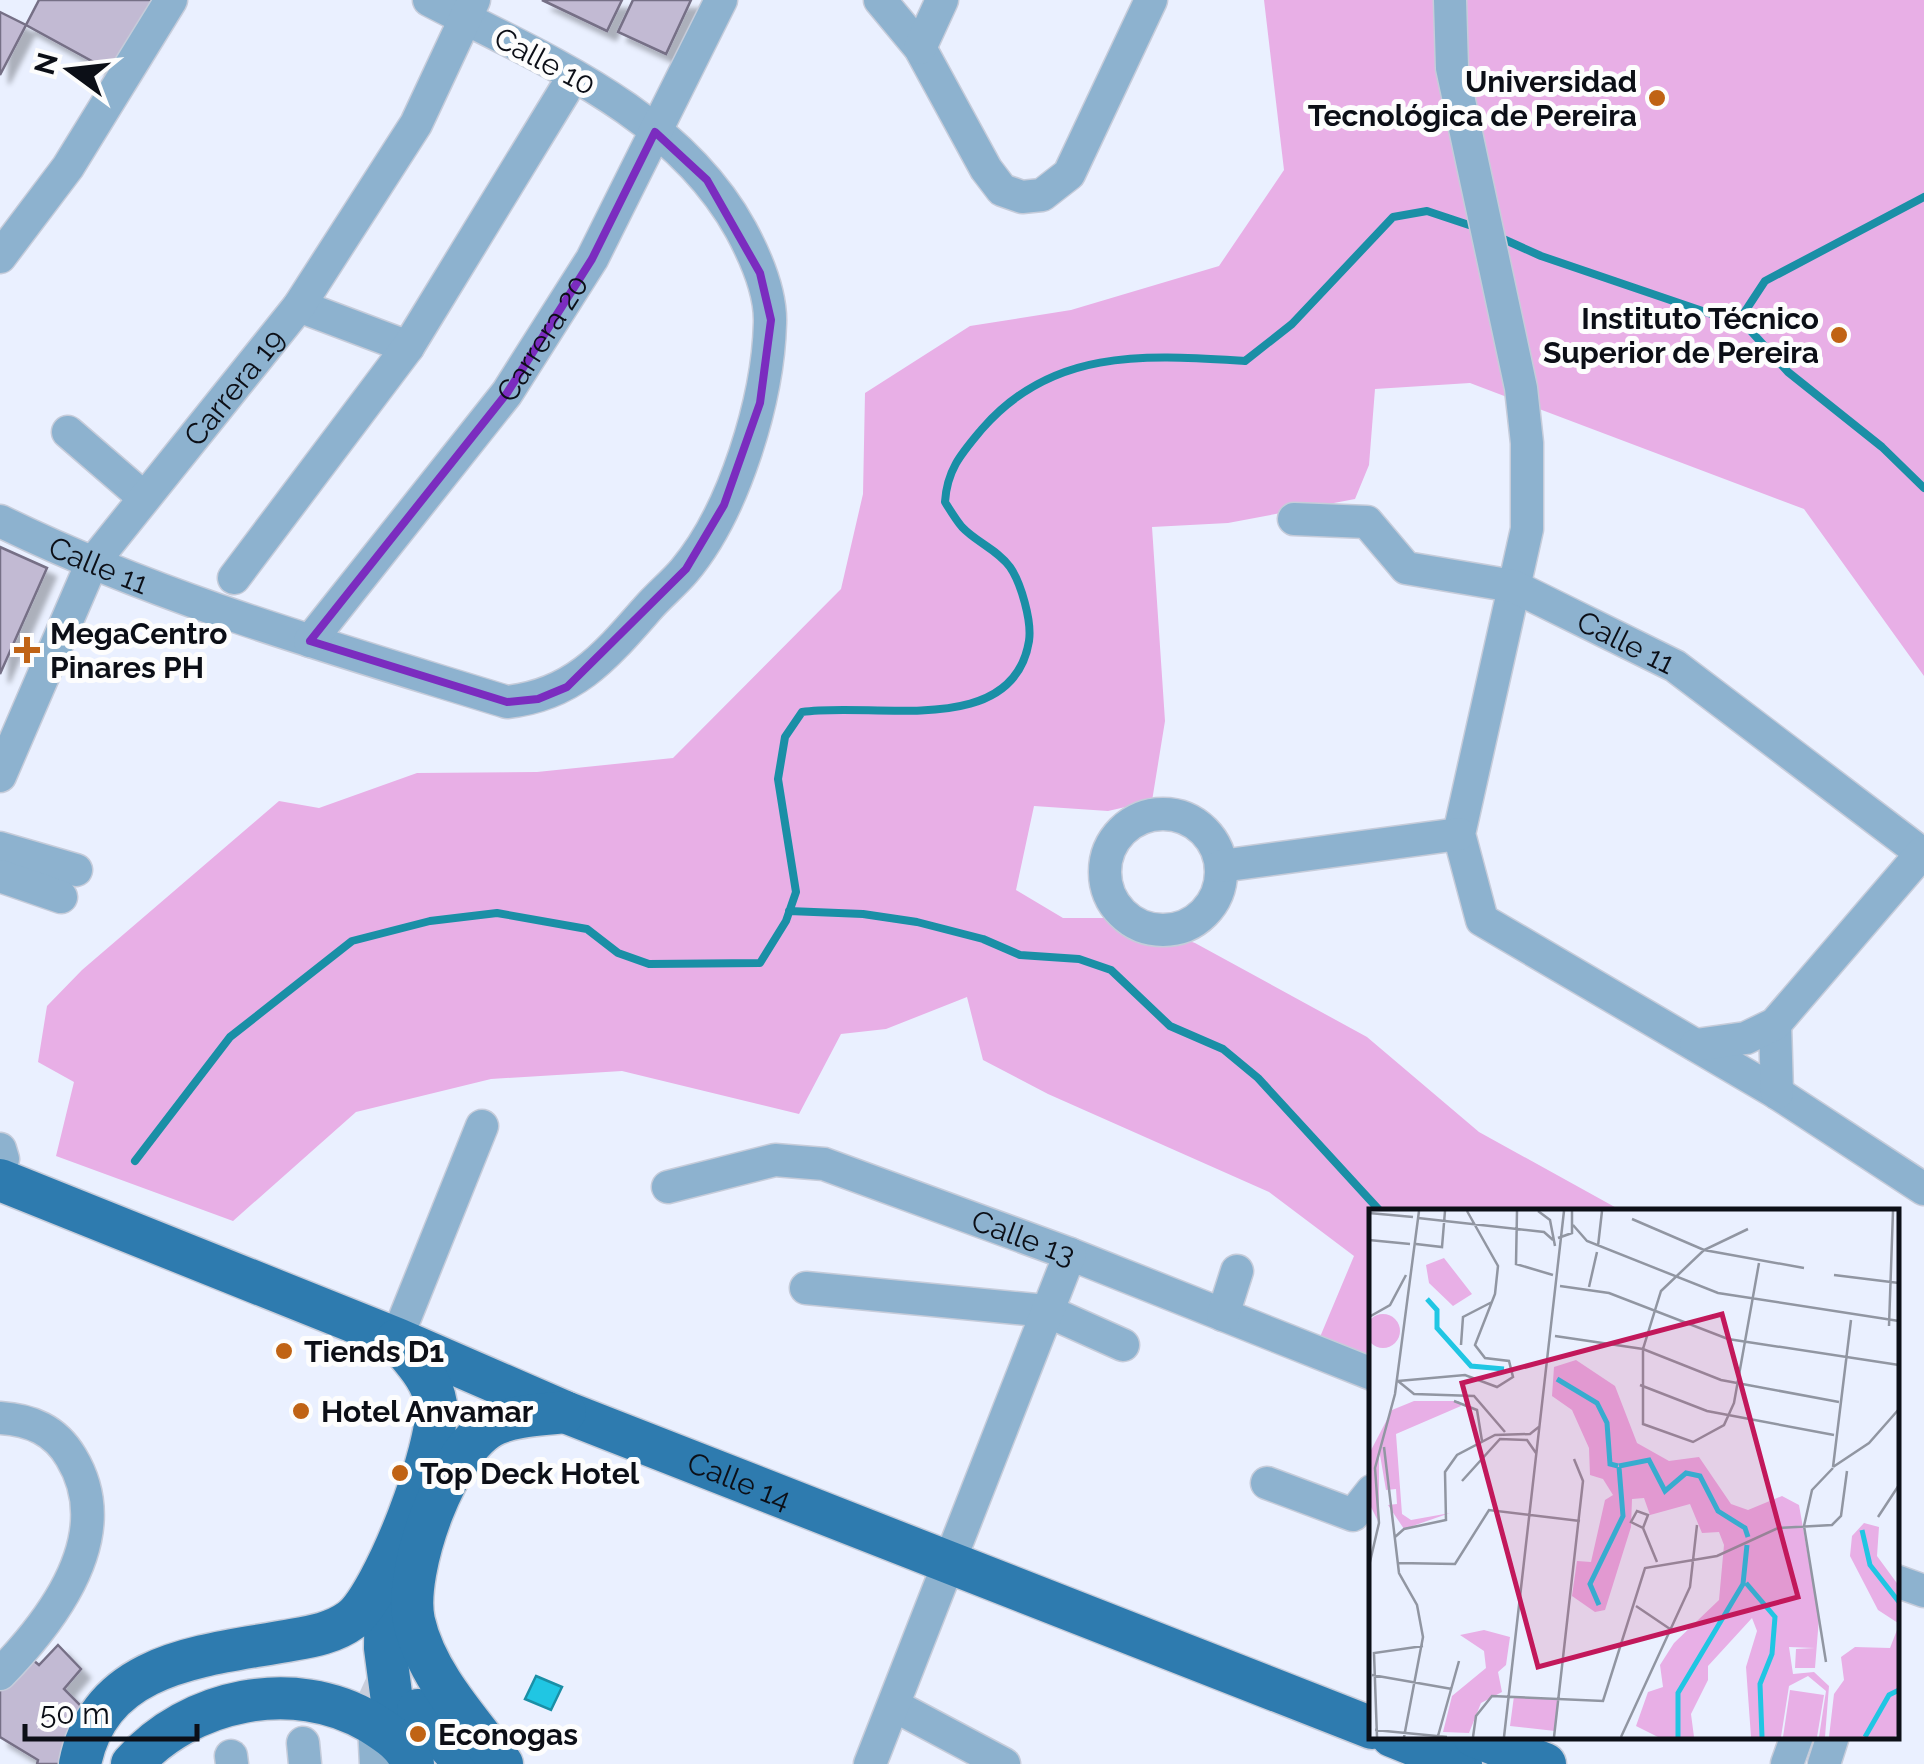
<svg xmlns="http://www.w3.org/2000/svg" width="1924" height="1764" font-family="Raleway,sans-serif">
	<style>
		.green { fill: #e8afe6 }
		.water { fill: #20c6e3; stroke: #1a8fa6; stroke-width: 2.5 }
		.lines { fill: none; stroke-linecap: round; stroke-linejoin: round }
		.stream { stroke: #1a8fa6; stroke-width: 8 }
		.building { fill: #c2bad3; stroke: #766f86; stroke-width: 2.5; filter: url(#shadow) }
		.major-tunnel { stroke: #c9cedc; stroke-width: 42; stroke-dasharray: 42 21; stroke-linecap: butt }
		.minor-casing { stroke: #c6ccda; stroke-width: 35 }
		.major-casing { stroke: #c6ccda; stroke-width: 45 }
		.minor { stroke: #8db2cf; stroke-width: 32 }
		.major { stroke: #2e7baf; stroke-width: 42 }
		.marked { fill: none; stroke: #7b2cbf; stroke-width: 8; stroke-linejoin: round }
		.poi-dot { fill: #c06315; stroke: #fdfdfd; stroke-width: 4 }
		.labels { text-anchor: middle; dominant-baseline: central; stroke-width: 10; stroke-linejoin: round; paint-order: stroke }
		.street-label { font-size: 30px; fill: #0c0f17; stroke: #fdfdfd }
		.poi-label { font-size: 30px; font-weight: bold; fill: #0c0f17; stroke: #fdfdfd; text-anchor: start }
		.inset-river { fill: none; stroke: #20c6e3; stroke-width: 5 }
		.inset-road { fill: none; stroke: #9196a2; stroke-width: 2.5 }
		.view { fill: #c2185b; fill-opacity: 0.15; stroke: #c2185b; stroke-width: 5 }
		.inset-edge { fill: none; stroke: #0c0f17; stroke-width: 5 }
	</style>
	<defs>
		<filter id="shadow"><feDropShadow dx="9" dy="9" stdDeviation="2.5" flood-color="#0004"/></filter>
	</defs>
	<rect width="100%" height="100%" fill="#eaf0ff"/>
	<path class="green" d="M1264,0H1924V676L1804,509L1470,383L1375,389L1369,465L1355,499L1228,523L1152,527L1165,721L1152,801L1108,811L1034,806L1016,890L1063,918H1125L1195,943L1367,1037L1479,1132L1622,1211L1372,1212L1371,1360L1320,1337L1354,1256L1269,1192L1048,1094L983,1060L967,997L886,1029L841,1034L799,1114L622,1071L491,1079L356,1112L233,1221L56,1156L74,1082L38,1062L47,1006L82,970L279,801L319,808L417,773L537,772L673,758L841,589L863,494L865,393L970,326L1071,310L1219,266L1284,170Z"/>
	<path class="water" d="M536,1676L562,1687L551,1710L525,1699Z"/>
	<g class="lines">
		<path class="stream" d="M1501,238L1541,256L1726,319H1740L1788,372L1882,447L1924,488
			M1740,319L1765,281L1924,197
			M789,911L863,914L917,922L983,939L1020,955L1079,959L1111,970L1170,1026L1223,1049L1258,1078L1381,1212
			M135,1161L230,1037L352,941L430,921L497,913L587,929L618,953L649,964L760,963L786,921L796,892L778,779L785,737L802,712C872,701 1013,740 1029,641C1032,621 1021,583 1010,567C998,550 976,542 962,527C956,520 950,510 945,502C947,469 962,453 982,429C1053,347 1147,355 1245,361L1292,324L1393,217L1427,211L1475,227"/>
	</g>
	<path class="building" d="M39,0H171L123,78L26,25Z
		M542,0H622L607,31Z
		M633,0H691L666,54L618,32Z
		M0,12L26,25L0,75Z
		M0,547L47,568L0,674Z
		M58,1645L81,1669L64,1689L83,1708L66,1764H37L38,1760L0,1737V1682L28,1656L39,1665Z"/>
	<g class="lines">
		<path class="major-tunnel" d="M363,1685L418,1710"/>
		<g class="minor-casing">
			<g id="minor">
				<path d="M880,0L920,48L986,169L1002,190L1022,197L1042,195L1069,174L1151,0"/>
				<path d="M1450,0L1452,68L1521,388L1527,443V529L1459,834L1482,920L1777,1093L1924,1189"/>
				<path d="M920,48L942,0"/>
				<path d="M0,257L68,167L171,0"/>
				<path d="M299,306L408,347"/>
				<path d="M68,432L142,496"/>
				<path id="s1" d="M1294,519L1367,522L1406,568L1513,586L1675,666L1924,855"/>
				<path id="s2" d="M0,521C162,600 336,649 507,702C573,695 605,657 647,609C659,595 673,584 684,571C734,512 768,400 770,323C771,293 755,256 741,230C676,112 542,59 429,0"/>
				<path d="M234,578L408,347L564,92"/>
				<path id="s3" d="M310,641L507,393L592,259L721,0"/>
				<path id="s4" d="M0,776L91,565L299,306L416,124L474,0"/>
				<circle cx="1163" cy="872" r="58"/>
				<path d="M0,848L76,870"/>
				<path d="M1221,866L1459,834"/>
				<path d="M0,876L61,897"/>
				<path d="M1775,1024L1777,1093"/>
				<path d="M1696,1045L1746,1038L1775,1024L1922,853"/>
				<path d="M0,1149L3,1159"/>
				<path id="s5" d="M668,1187L775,1160L824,1164L1070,1254L1372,1374"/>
				<path d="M806,1288L1047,1311L1123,1345"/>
				<path d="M1223,1315L1237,1271"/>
				<path d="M404,1320L482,1126"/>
				<path d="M0,1418C31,1420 55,1430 71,1457C118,1534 55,1618 0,1674"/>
				<path d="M1267,1483L1353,1515L1372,1491"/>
				<path d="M1896,1581L1924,1591"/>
				<path d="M895,1706L1004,1764"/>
				<path d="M374,1725L376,1764"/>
				<path d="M303,1743L305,1764"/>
				<path d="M231,1756L232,1764"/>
				<path d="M870,1764L1070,1254"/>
				<path d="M1787,1764L1797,1736"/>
				<path d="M1824,1764L1833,1736"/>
			</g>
		</g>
		<g class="major-casing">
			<g id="major">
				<path id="s6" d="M0,1180L397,1339L565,1412L1372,1728"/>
				<path d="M386,1574L385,1648L397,1739"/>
				<path d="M418,1710L465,1764"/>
				<path d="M1392,1736L1461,1764"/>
				<path d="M1474,1736L1545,1764"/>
				<path d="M80,1764C100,1662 202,1656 286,1641C308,1637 332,1634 351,1620C384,1595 441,1445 436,1404C432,1378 413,1360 397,1340"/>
				<path d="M132,1764C189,1699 294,1677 370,1722C389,1734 404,1743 413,1764"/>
				<path d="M502,1764C470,1721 426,1675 414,1621C403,1572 447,1445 496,1424C517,1415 543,1415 565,1412"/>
			</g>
		</g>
		<use href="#minor" class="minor"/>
		<use href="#major" class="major"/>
	</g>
	<path class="marked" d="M655,132L707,180L760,273L771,320L760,403L724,505L686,569L567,687L538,699L507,702L310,641L507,393L592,259Z"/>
	<g class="poi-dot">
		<circle cx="1657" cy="98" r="10"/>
		<circle cx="1839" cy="335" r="10"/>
		<path d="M22 635h10v10h10v10h-10v10h-10v-10h-10v-10h10z"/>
		<circle cx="284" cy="1351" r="10"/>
		<circle cx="301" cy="1411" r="10"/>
		<circle cx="400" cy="1473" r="10"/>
		<circle cx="418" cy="1734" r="10"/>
	</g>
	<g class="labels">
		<g class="street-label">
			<text transform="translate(545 61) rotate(28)">Calle 10</text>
			<text stroke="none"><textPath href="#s3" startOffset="382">Carrera 20</textPath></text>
			<text stroke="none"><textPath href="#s4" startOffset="458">Carrera 19</textPath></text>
			<text stroke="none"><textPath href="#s2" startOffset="108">Calle 11</textPath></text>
			<text stroke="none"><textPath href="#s1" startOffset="368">Calle 11</textPath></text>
			<text stroke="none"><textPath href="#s5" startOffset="372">Calle 13</textPath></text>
			<text stroke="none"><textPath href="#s6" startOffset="798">Calle 14</textPath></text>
		</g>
		<g class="poi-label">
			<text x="1637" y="81" text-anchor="end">Universidad<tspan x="1637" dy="34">Tecnológica de Pereira</tspan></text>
			<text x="1819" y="318" text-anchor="end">Instituto Técnico<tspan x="1819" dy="34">Superior de Pereira</tspan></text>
			<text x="50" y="633">MegaCentro<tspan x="50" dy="34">Pinares PH</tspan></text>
			<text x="304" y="1351">Tiends D1</text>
			<text x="321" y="1411">Hotel Anvamar</text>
			<text x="420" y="1473">Top Deck Hotel</text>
			<text x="438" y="1734">Econogas</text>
		</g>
	</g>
	<g transform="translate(1369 1209)">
		<rect width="530" height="530" fill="#eaf0ff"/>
		<path d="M75,49L103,85L84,97L60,74L57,56ZM-3 122a17 17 0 1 1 34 0a17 17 0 1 1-34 0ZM207,151L246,177L268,234L300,252L330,248L362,295L379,301L413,287L430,296L450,409L446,459H426L427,440L446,439L420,438L424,465L445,463L460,477L456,528H450L457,482L439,467L420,477L412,528H382L377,458L388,422L383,409L339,457V471L322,505L325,528H289L267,517L279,483L294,478L291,456L305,434L350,391L355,336L350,323L333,324L321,295L281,306L275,289L263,290L262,318L236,401L226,403L203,387L208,352L222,353L236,291L244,286L234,270L221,266L220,239L203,201L183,187L185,158ZM45,192H90L92,197L27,225L33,305L42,311L81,304L35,320L19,296L28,295L27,280L17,281L10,240V314L0,294V245L23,201ZM495,314L510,318L508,347L530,377V522L526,528H460L465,485L475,471L472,448L486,438L521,439L528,421L529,414L509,401L481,347L483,327ZM115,421L141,428L137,456L129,463L133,483L112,494L100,524L74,523L83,487L117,459L115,442L91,426ZM421,481L455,486L448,528H414ZM145,487L190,491L186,522L141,517Z" fill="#e8afe6"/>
		<path class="inset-river" d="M58,90L68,101V119L102,157L135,160M188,170L228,194L238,214L241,255L249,257M250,257L280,251L296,282L317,264L331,267L349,302L376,319L379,328M493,321L501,356L530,393M377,374L406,408L403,445L391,475L393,528M230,396L221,375L254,307L250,258M309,528V484L374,375L378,336M496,528L520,486L530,481"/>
		<path class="inset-road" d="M148,2L147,55L184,66M169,2L181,11L186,37M0,4L44,8M49,9L175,23L184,31M263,10L335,41L435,59M204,16L218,32L349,84L530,112M379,20L335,41L292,82L274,140V215L324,233L355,216L365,194L390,54M189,29L203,24V2M0,31L41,35M47,35L73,38L76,2M229,37L233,2M465,66L530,74M191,77L240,84L359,130L530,156M220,78L228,43M0,108L21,96L37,66M520,117L524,2M186,127L274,140L352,171L470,193M92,136L94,108L123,93M29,172L96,166L128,178L144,168L140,152L116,149L106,136L126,85L129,57L98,2M29,172L45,185L105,187L136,223M271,176L338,202L465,226M85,192L108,201L113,232M15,238L30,364L48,396L54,428L35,528M464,258L482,111M464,258L500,234L530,200M93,272L131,230L158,231L167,244M509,308L530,276M274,319L279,306L268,302L262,313L274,319L288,353M26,328L35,320L77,311L76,263L88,246L126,226L161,225L171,217M28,354L86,355L120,301L211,312M0,357L10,314L6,259L26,185L50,2M267,397L304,422M457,453L435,317L443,281L464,259M3,466L83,480M6,521L78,528M69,527L90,452M8,528L5,444L54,437M104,528L107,507L123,487L234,492L276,359L348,347L409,319L463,316L472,307L478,262M135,528L195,2M185,528L214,272L205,250M252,528L321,378L328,316"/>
		<path class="view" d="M353,105L429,388L169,458L93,174Z"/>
		<rect width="530" height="530" class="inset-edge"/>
	</g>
	<g transform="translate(70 70) rotate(285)" stroke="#fdfdfd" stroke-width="8" paint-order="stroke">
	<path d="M0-8L18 38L0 25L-18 38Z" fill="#0c0f17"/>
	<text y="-15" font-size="28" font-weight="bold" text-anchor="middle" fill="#0c0f17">N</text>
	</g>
	<path d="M25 1724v15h172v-15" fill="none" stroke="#0c0f17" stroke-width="5"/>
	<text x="40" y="1724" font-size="30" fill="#0c0f17" stroke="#fdfdfd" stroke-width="8" paint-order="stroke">50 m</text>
</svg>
